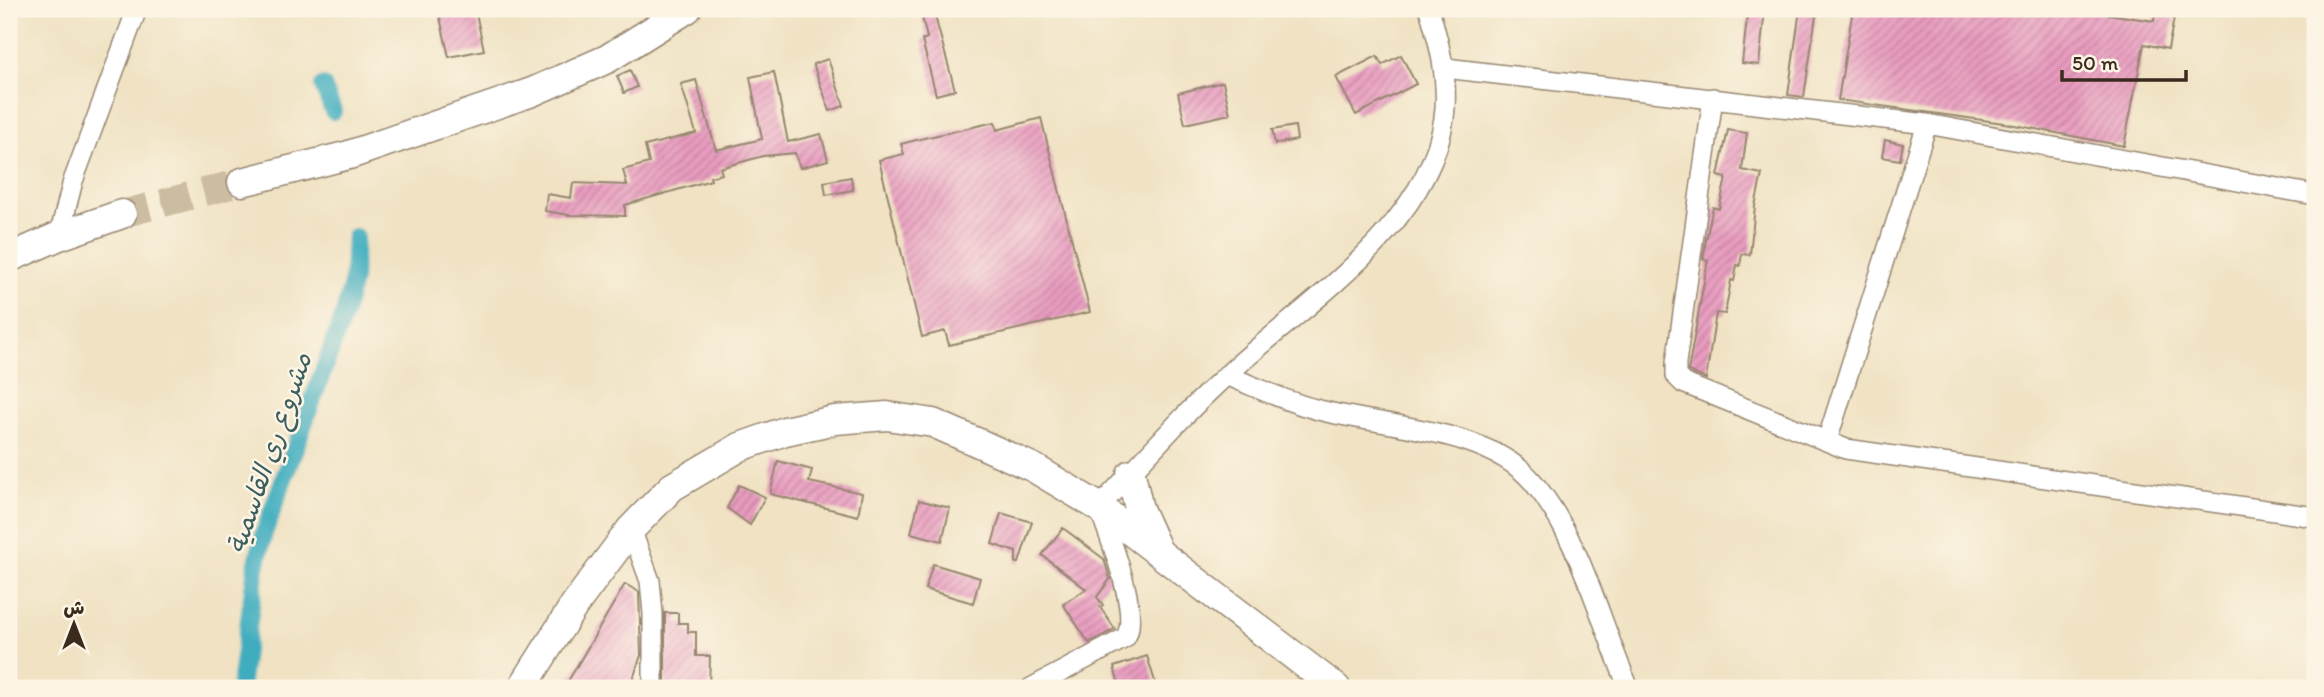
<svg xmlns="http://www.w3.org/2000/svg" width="2324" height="697" font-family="Itim,'Playpen Sans Arabic',sans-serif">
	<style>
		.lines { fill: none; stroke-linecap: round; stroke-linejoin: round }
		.canal { stroke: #41adbf; stroke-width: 18 }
		.building { fill: url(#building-hatch) }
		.secondary-tunnel { stroke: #ccbda2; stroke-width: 28; stroke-dasharray: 28 14; stroke-linecap: butt }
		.street-casing { stroke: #968670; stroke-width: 22 }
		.secondary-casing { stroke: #968670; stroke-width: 31 }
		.street { stroke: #fff; stroke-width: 19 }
		.secondary { stroke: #fff; stroke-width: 28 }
		.labels { text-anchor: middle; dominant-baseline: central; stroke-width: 5; stroke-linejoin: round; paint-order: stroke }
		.water-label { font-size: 26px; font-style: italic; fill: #3d5e5e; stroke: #fcf5e5 }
	</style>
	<defs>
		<pattern id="building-hatch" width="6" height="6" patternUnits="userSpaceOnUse" patternTransform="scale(1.75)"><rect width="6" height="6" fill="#e99cc0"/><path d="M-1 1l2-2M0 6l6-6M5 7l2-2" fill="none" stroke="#be7f9b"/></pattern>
	</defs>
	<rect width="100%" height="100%" fill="#fcf5e5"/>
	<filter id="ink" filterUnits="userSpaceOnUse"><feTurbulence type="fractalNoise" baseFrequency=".0143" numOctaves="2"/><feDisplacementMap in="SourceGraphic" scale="14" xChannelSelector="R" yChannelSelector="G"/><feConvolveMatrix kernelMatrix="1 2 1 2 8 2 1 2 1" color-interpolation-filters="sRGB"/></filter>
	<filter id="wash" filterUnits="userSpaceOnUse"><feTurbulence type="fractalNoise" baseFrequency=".00686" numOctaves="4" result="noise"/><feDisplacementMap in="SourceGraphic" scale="28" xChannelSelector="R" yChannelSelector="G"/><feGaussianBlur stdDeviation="1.57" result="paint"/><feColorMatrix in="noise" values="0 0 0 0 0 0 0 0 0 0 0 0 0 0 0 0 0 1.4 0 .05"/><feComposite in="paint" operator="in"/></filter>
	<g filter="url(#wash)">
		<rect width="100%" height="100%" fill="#f0e2c3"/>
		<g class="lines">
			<path class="canal" d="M323,86L333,111
				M240,688L256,567L264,533L344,314L353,280L355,237"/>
		</g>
		<g id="blocks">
			<path class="building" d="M438,9H475L484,50L449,57Z
				M920,9H933L955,90L936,95L922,40L927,38Z
				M1748,9H1765L1759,65L1742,63Z
				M1800,9H1817L1804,97L1788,95Z
				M1853,9H2075L2154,21L2155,15L2174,18L2168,49L2144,44L2124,146L2004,123L1838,100Z
				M1401,55L1416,84L1356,115L1336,77L1377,56L1382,65Z
				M828,59L844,106L830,111L813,64Z
				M630,70L637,87L624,93L617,76Z
				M774,72L788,142L821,134L828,160L800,168L795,153L763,156L720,168L722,174L710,177L711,180L625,205V216L569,215L545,211L547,194L571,198L573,183L627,185L623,170L649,163L645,146L696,133L681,84L696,80L716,150L762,139L750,77Z
				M1223,82L1230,114L1185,124L1178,93Z
				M1041,118L1090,312L949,345L945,331L922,337L879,160L904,154L901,144L924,138L995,122L997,130Z
				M1295,126L1297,140L1275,144L1272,130Z
				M1728,130L1747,133L1742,170L1762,174L1755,206L1750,255L1742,254L1740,266L1737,265L1734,281L1731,280L1725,314L1716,313L1706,379L1688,371L1708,260L1703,259L1706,240L1713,207L1719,209L1726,178L1718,176Z
				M1885,140L1903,144L1900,160L1882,157Z
				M851,177L853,190L826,195L824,182Z
				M778,461L812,470L809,482L862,493L858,516L770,494Z
				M739,485L765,497L750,525L727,508Z
				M919,500L950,508L942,541L911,533Z
				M1001,513L1032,522L1019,563H1016V552L992,544Z
				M1063,528L1104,559L1110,579L1097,597L1103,605L1100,607L1115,629L1089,643L1063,604L1086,589L1042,555Z
				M933,564L980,578L973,603L925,589Z
				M625,584L639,592L641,655L633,679L641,683V688H564Z
				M665,613H678V623H688V632H696V656H710L709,688L665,685Z
				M1147,656L1157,688H1120L1114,667Z"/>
		</g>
	</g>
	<g filter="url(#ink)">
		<use href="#blocks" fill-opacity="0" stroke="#968670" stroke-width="2"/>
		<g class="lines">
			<path class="secondary-tunnel" d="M122,214L242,182"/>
			<g class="street-casing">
				<path id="street" d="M1445,68L1927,124L2315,195
					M1713,98L1676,363V376L1683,383L1846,449L2315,517
					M59,236L73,181L137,9
					M1226,375C1256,387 1284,401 1315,409C1380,427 1487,427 1533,482C1582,541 1599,620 1629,688
					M1827,441L1927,124
					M631,529L650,581L653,614V688
					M1031,688L1125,638C1142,615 1108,534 1099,507C1142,462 1183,414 1229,373C1304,304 1429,227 1444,118C1449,81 1440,45 1429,9"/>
			</g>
			<g class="secondary-casing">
				<path id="secondary" d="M242,182L349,155L532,92L607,59L687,9
					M9,258L59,236L122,214
					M1131,474L1139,509L1158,551
					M522,688L575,604L631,529L672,487L740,447L785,431L835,420L887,416L933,423L981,444L1034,468L1099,507L1336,688"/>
			</g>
			<use href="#street" class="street"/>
			<use href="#secondary" class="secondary"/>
		</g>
	</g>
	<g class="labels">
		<g class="water-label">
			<text transform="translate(269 453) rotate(-71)">مشروع ري القاسمية</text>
		</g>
	</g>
	<rect width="2324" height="697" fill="none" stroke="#fcf5e5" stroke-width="35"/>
	<g transform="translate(74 624)" stroke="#fcf5e5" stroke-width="5" paint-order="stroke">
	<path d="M0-5L12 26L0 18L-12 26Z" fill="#3b2a1e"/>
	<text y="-10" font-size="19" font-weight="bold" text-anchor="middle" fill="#3b2a1e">ش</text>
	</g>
	<path d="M2062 70v10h124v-10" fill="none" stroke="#3b2a1e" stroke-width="3.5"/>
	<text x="2072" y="70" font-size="21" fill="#3b2a1e" stroke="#fcf5e5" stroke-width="5" paint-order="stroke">50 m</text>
</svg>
